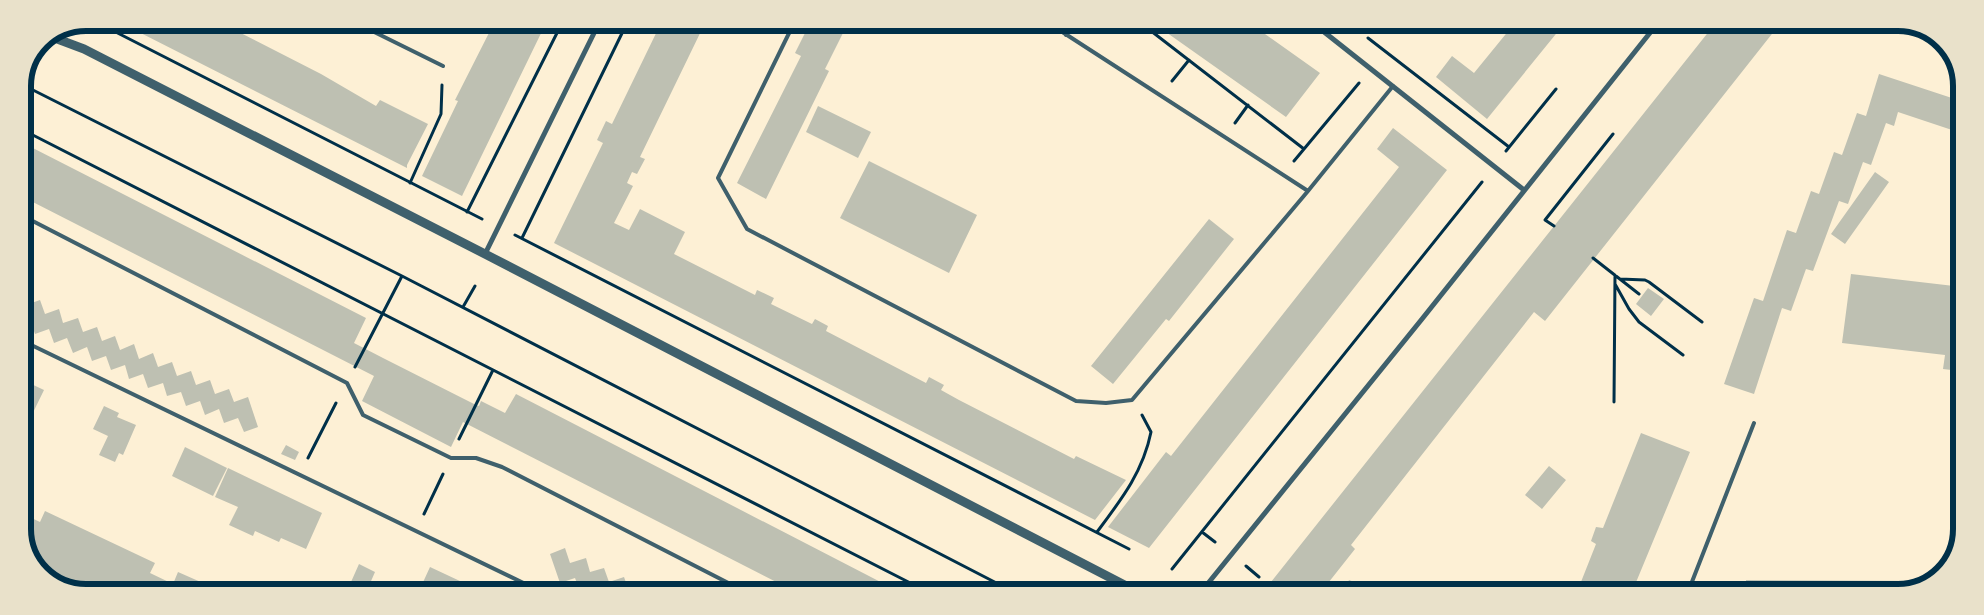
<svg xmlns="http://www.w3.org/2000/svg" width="1984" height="615" font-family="'Nunito Sans',sans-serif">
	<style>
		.building { fill: #bec0b2 }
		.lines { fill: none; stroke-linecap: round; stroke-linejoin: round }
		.path { stroke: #003049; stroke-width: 3 }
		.service { stroke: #3f606c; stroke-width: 4 }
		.minor { stroke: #3f606c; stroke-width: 5 }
		.tertiary { stroke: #3f606c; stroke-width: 9 }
		.rim { fill: none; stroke: #003049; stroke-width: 6 }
	</style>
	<rect width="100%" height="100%" fill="#fdf0d5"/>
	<path class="building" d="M121,23H221L321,74L376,106L380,100L428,124L407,165V168Z
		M494,23H546L462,196L422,176L458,101L455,100Z
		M661,23H705L640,157L645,159L637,174L632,172L627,183L633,186L614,223L629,230L640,209L685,232L674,254L755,295L757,290L774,298L771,304L812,324L815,319L828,326L826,331L926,383L929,377L944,385L941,390L959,400L1074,459L1076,456L1126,480L1095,520L554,243L603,143L597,140L606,121L612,124Z
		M810,23H848L825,69L829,71L766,199L737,183L801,56L795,53Z
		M1168,24H1251L1320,73L1286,117L1163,30Z
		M1514,24H1564L1487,119L1436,77L1452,56L1474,73Z
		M1714,25H1779L1545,321L1534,312L1351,545L1355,549L1321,592H1263Z
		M1879,74L1961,101V133L1898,112L1894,126L1886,123L1871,165L1863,162L1848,204L1839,201L1813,271L1806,269L1791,311L1782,308L1754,394L1724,384L1754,298L1763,301L1787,230L1796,233L1811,191L1819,194L1834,152L1842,155L1857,113L1866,116Z
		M818,106L871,132L858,158L806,132Z
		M1393,128L1447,170L1149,548L1108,527L1166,452L1171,456L1399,167L1377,149Z
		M23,143L366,318L354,343L383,358L476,405L479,406L481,401L505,413L516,394L898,591H794L463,422L451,447L362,401L374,376L23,197Z
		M869,161L977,215L949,273L840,218Z
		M1875,172L1889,182L1845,244L1831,234Z
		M1209,219L1234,239L1169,321L1166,319L1113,384L1091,366Z
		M1957,254L1961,255L1960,371L1943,369L1945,355L1842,343L1851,274L1954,286Z
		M1648,288L1664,299L1651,316L1636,304Z
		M23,294L26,305L40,300L45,314L59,309L63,323L78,318L83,332L97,327L102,341L115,336L120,350L134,344L139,359L153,353L158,367L172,362L177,376L191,371L196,385L210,380L215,394L229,389L234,402L248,397L258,427L244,432L238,418L224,423L219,409L205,415L200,401L186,406L181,392L167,396L163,383L148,388L143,374L129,379L125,365L111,370L106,356L92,361L87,347L73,353L67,338L54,343L49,329L35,334L30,320L23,323Z
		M27,382L44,390L25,429L23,428V391Z
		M104,406L119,413L117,417L136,425L123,455L119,453L115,462L99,455L108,436L93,429Z
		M1641,433L1690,452L1632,592H1577L1596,544L1591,541L1596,527L1603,528Z
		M286,445L299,452L295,460L281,454Z
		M185,447L227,468L213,496L172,476Z
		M1549,466L1566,480L1542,509L1525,495Z
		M228,468L322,513L306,549L281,538L279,542L255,531L253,536L229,525L238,507L215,497Z
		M45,511L155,563L150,573L173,584L178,572L203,583L199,590H70L66,588L67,586L38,570L23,533V514L40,522Z
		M565,548L570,563L586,558L590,572L604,568L609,582L624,577L629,591H595L594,588L580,591L575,578L560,583L550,554Z
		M359,564L375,572L368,588L374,591H347Z
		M430,567L477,589L476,591H419Z
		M1349,580L1372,589L1377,592H1343Z
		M1746,580L1929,581V582L1898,592H1746Z"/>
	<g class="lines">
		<path class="path" d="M98,23L482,219
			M1142,24L1304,149
			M1288,24L1294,29
			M1368,38L1509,147
			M1172,81L1189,60
			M23,85L402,276L1012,591
			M1235,123L1248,105
			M23,130L926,591
			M1506,151L1556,89
			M1294,161L1359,83
			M410,183L441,114L442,85
			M467,212L562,23
			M1554,226L1545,220L1613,134
			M515,235L1129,549
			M522,238L627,23
			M1593,258L1639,294
			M1620,279L1645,280L1649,282L1702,322
			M1615,284L1629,309L1639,322L1683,355
			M463,307L475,286
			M355,367L402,276
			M1614,402L1615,275
			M459,439L493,370
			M308,458L336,403
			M424,514L443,474
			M1097,532C1121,500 1143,472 1151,432L1142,415
			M1202,532L1215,542
			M1246,566L1259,577
			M1172,569L1482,182"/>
		<path class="service" d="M356,23L443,66
			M794,23L718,178L747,229L1076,401L1106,403L1132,400L1308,191L1393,86
			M1050,24L1308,191
			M1066,35L1073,24
			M23,216L347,383L363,415L451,458H476L502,467L744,591
			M23,341L540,591
			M1688,592L1754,423"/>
		<path class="minor" d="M1314,24L1524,190
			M485,254L599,23
			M1201,592L1422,319L1657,24"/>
		<path class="tertiary" d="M52,37L84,49L485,254L1138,592"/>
	</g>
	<path d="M0 0H1984V615H0ZM86 31H1898A55 55 0 0 1 1953 86V529A55 55 0 0 1 1898 584H86A55 55 0 0 1 31 529V86A55 55 0 0 1 86 31Z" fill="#e9e1ca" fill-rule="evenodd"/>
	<path class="rim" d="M86 31H1898A55 55 0 0 1 1953 86V529A55 55 0 0 1 1898 584H86A55 55 0 0 1 31 529V86A55 55 0 0 1 86 31Z"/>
</svg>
